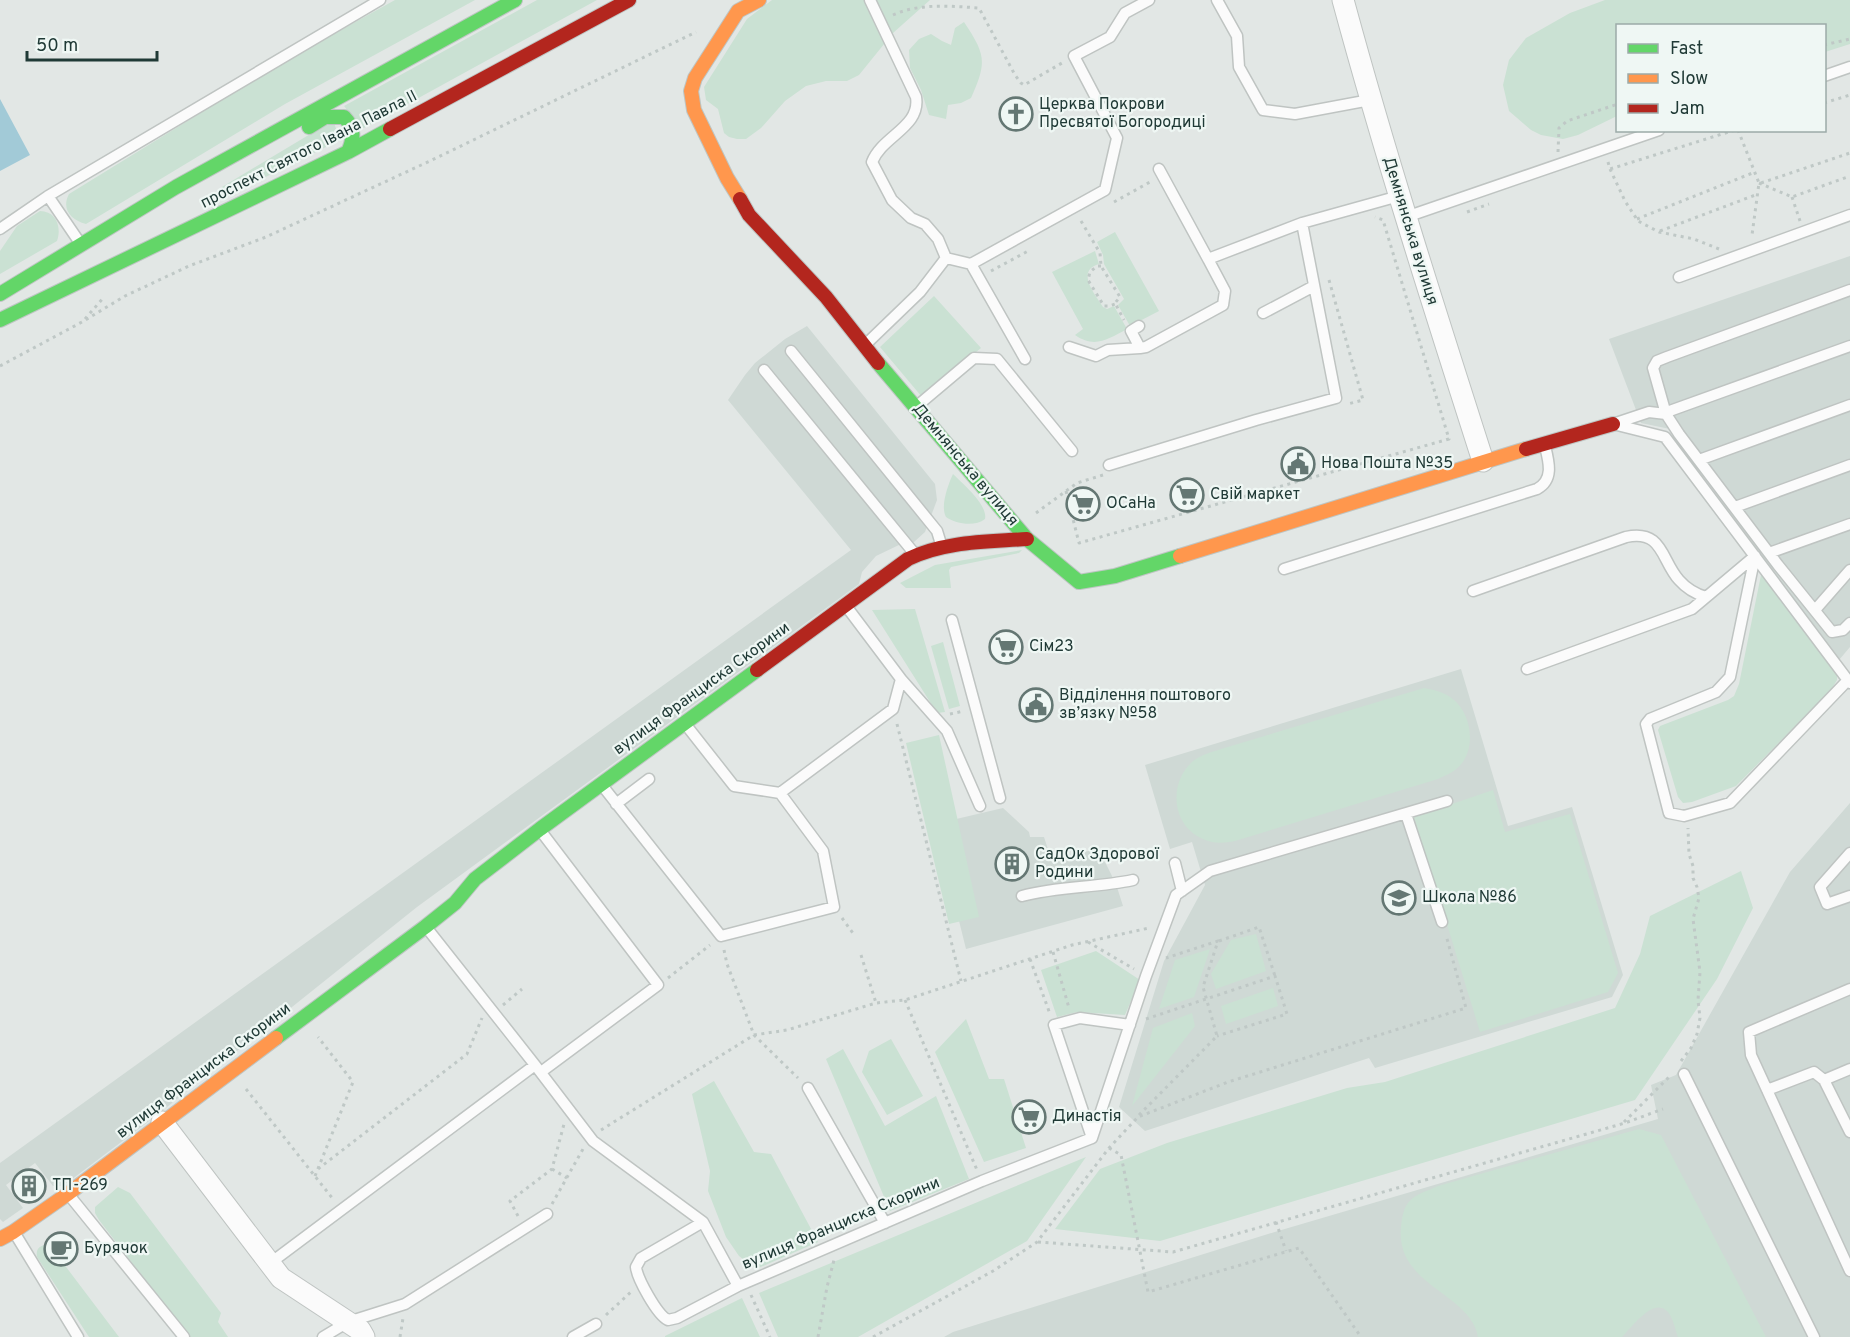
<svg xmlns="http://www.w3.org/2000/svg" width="1850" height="1337" font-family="Overpass,sans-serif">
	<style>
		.built { fill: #cfd9d5 }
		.green { fill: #cae1d3 }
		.water { fill: #a2cad7 }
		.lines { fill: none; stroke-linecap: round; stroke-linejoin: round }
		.lane-casing { stroke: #bfc4c2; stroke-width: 13 }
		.street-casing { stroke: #bfc4c2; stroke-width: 23 }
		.fast-casing { stroke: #bec5c3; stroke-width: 16 }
		.slow-casing { stroke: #bec5c3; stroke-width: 16 }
		.jam-casing { stroke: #bec5c3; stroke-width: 16 }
		.path { stroke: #bfc8c6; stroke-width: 3; stroke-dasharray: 3 4.5; stroke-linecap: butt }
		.lane { stroke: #fbfbfb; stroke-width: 10 }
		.street { stroke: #fbfbfb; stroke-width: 21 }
		.fast { stroke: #63d668; stroke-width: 14 }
		.slow { stroke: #ff974d; stroke-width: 14 }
		.jam { stroke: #b3261e; stroke-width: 14 }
		.labels { text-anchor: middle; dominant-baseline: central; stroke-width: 4.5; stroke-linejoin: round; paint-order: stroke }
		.poi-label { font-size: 16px; fill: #203a36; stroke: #eff7f4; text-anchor: start }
		.street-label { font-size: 16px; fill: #203a36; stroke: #eff7f4 }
	</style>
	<rect width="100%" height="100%" fill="#e2e7e5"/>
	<path class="built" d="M1850,256V647L1839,660L1758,553L1670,429L1641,423L1609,339Z
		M807,326L935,484L937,500L925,532L914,542L901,544L876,556L862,572L859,584L417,907L157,1115L63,1186H53L35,1163L6,1185L23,1208L3,1222L0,1219V1163L851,550L728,400L745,375L755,363L785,339Z
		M1461,669L1508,826L1572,807L1623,975L1612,997L1375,1068L1369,1058L1145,1131L1119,1107L1164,961L1205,885L1192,842L1170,849L1145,765Z
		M1850,803V1337H944L953,1332L1278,1231L1658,1119L1651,1085L1676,1075L1790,872Z
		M1003,808L1029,832L1030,837H1044L1052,862L1098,848L1116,884L1123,906L966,949L935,824Z"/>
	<path class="green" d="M395,0H475L285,104L86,224C71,220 61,209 69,194L285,61Z
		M537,0H597L362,129L344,106Z
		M772,0H930L893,33L859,75L847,81H826L806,86L785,101L761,128L746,139H737L729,137L724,133L718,109L706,100L704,87L747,19Z
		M1605,0H1850V44L1825,52L1824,26H1618L1617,116L1578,135L1563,139L1541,135L1531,130L1509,111L1503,85L1509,60L1526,38L1570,13Z
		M964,22C986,55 987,62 971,98L961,103L948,105L946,119L929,115L921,90L910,68L909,50L919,39L931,34L942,41L951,45L955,28Z
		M334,123L340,140L225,197L220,194L222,187L327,124Z
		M40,211C56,211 62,227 57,241L0,274V251L17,226Z
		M1115,232L1159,311L1130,326L1118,305L1124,299L1104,264L1103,255L1097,242Z
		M1095,251L1099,264C1075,271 1095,294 1103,307L1107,309L1114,306L1127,329C1108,339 1095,349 1075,335L1083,329L1052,272Z
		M934,296L981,348L922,397L880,347Z
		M953,474C963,484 988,505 985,519C975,527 956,524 946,517C940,506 948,485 953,474Z
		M1022,550L1019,553L951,567L949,570L951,588H906L900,583L935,565Z
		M1761,575H1764L1837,675V680L1831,690L1736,786L1692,802L1683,803L1678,797L1658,730L1660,726L1728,700L1734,696L1739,684Z
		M915,609L945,712L937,713L872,610Z
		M943,642L960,706L949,709L931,646Z
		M1424,688C1434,690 1445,692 1454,700C1473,716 1477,754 1455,770C1450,774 1443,776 1438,779L1235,841C1224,843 1213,844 1203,839C1172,826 1168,784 1192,762C1200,755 1212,752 1221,749Z
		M939,735L979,917L949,924L906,743Z
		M1493,790L1505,832L1570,814L1618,973L1608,992L1480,1032L1414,817Z
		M1741,871L1753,908L1717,979L1635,1100L1160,1241L1055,1229L1100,1169L1167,1143L1347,1088L1385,1082L1615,1008L1640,954L1650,916Z
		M1256,934L1266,971L1216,989L1211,974L1231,940Z
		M1210,949L1194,997L1159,1009L1175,960Z
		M1096,951L1140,980L1125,1015L1077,1012L1057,1017L1041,970Z
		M1273,988L1278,1006L1226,1024L1221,1006Z
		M1192,1013L1195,1026L1132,1106L1153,1028Z
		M966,1019L989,1079H1004L1026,1148L984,1162L935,1052Z
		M891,1039L923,1096L887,1115L862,1072L869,1051Z
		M843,1049L885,1126L936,1096L969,1179L890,1211L826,1059Z
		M714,1081L754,1152L771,1154L818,1242L756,1269L739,1256L726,1237L708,1191L710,1171L692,1094Z
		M1639,1129L1661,1135L1766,1337H1678C1675,1329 1673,1317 1667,1311C1653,1297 1631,1328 1622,1337H1478C1471,1293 1395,1286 1401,1227C1404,1197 1413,1197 1438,1186Z
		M1086,1157L1027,1241L858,1337H778L759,1293Z
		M118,1187L130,1193L221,1313L218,1322L228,1337H189L99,1220L95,1213V1207Z
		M44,1245L51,1247L119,1337H89L37,1257C36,1250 38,1247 44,1245Z
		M742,1298L760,1337H665V1336Z"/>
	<path class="water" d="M0,99L30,155L0,171Z"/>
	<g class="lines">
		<g class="lane-casing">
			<path id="lane" d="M870,0L916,97C921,127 882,136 872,162L892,200L911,218L925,224L938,239L946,258
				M1217,0L1237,36L1239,67L1263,110L1295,114L1370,100
				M1824,76L1850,67
				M1159,169L1208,259
				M48,196L80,243
				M1406,217L1659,130
				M0,229L48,196L380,0
				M946,258L971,264L1105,190L1117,138L1074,56L1110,37L1125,13L1149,0
				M971,264L1025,359
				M1679,277L1850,215
				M1850,290L1667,357L1657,361L1653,368L1666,414L1679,434L1778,565L1832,632L1843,630L1850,623
				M1263,313L1314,286
				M1139,326L1131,331L1140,348L1146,347L1223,305L1225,291L1208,259L1302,223L1399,196
				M864,346L920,292L946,258
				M1069,347L1096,356L1108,350L1140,348
				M791,351L937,531L941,544
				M764,370L914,553
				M917,406L974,358L997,359L1072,451
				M1664,413L1850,346
				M1613,424L1665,437L1850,683
				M1613,424L1649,412L1666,414
				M1699,460L1850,405
				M1109,465L1256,420L1336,398L1302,223
				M1735,507L1850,465
				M1769,553L1850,524
				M1755,556L1730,677L1716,692L1650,719L1646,724L1669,813L1684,816L1730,803L1848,680
				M1284,569L1537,489C1554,480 1549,462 1545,446
				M1473,591L1626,537C1663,529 1661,560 1679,580C1686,588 1696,594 1706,597
				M1815,610L1850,570
				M952,620L1000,798
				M1527,669L1692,609L1755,556
				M901,679L947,731L980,806
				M601,784L721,936L834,907L823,851L780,793L734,786L686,725
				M780,793L893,709L901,679L846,606
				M616,804L649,779
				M1406,814L1442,922
				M540,830L658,985L541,1072
				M1850,853L1820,887L1827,904L1850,896
				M1175,863L1182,891
				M1022,896C1059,886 1096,888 1133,880
				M426,927L535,1065L593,1141L703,1222L738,1286L982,1181L1092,1138L1146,976L1176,895L1210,871L1447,801
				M1850,989L1749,1032L1751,1055L1850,1271
				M1850,1069L1824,1080L1850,1132
				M1684,1074L1814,1337
				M808,1088L885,1223
				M1767,1090L1814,1072L1824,1080
				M1092,1138L1054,1025L1080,1018L1130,1025
				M69,1195L184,1337
				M703,1222L641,1258L636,1267C637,1278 657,1315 668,1320L677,1318L738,1286
				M14,1232L78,1337
				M269,1264L535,1065
				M323,1337L348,1322L405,1304L547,1214
				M573,1337L596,1324"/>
		</g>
		<g class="street-casing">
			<path id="street" d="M1343,0C1385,155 1434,308 1483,461
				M162,1122L281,1278L360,1330L364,1337"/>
		</g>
		<g class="fast-casing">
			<path id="fast" d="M309,127L325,117H344C355,128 354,139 348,152
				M0,294L176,187L515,0
				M0,320L348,152L390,129
				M878,363L1027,539L1079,582L1115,576L1180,556
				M276,1038L425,927L455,903L475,879L540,829L757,670"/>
		</g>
		<g class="slow-casing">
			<path id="slow" d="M740,199L727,178L694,110L691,91L695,78L738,11L759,0
				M1180,556L1526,449
				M0,1239L13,1232L69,1193L276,1038"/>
		</g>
		<g class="jam-casing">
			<path id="jam" d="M390,129L629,0
				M740,199L749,215L826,297L878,363
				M1526,449L1613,424
				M757,670L908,559C945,541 987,542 1027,539"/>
		</g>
		<path class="path" d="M893,15C919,3 951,6 979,8L1015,75L1021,83L1024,85L1062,63
			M1824,45L1850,39
			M1824,103L1850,95
			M1738,130L1759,183L1752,235
			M1558,152L1559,128L1567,121L1618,104
			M1608,162L1610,169L1735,130
			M1610,169L1625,201L1638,221L1659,232L1694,239L1719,249
			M1759,183L1792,197L1850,176
			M1761,183L1850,153
			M1792,197L1800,221
			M1114,202L1150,182
			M1467,212L1489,204
			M1637,219L1755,172
			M1081,221L1100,253L1101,266L1120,297L1115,303L1124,320
			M1660,231L1758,194
			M1101,266H1097L1090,272L1088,280L1104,306H1109L1115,304
			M991,271L1030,250
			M1329,280L1363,400L1348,404
			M85,319L104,297
			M0,366L82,322L125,296L189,266L266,237L432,160L696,32
			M1066,491L1079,543L1449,439L1383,220L1375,217
			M1036,513L1077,483L1103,475
			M950,714L964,711
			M897,724L961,981
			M842,918L855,936
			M1219,941L1259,927L1275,976
			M1088,942L1134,969
			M724,950L727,964L754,1035L798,1078
			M1053,952L1069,1008
			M861,955L876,1003
			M1030,959L1050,1014
			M668,978L710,945
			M905,1000L977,1170
			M503,1005L522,989
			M1146,1019L1275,976L1287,1014L1217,1036
			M1681,1061L1691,1048L1697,1034L1700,1018L1698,1000L1700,972L1693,919L1699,898L1697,887L1693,878V866L1689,854L1688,828
			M246,1089L333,1199
			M1139,1115L1217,1036L1203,987L1218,941L1166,958
			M1624,1122L1670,1076
			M601,1130L754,1035L787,1030L876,1003L905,1000L1072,945L1149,928
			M1109,1148L1121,1155L1148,1292L1299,1248L1361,1337
			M318,1169L467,1054L482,1018
			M552,1169L567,1178
			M315,1176L353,1082L318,1037
			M552,1204L583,1149
			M518,1216L510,1201L552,1169L564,1124
			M1276,1222L1286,1251
			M1038,1242L1173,1252L1625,1123L1663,1109
			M751,1295L770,1337
			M606,1315L632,1291
			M400,1337L403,1318
			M818,1337L827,1287L834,1260
			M873,1337L993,1271L1037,1242L1109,1148L1138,1117L1228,1082L1466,1008L1446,935"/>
		<use href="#lane" class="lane"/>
		<use href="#street" class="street"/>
		<use href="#fast" class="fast"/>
		<use href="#slow" class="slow"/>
		<use href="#jam" class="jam"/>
	</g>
	<defs>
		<g id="church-ring" transform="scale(1.725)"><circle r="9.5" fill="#eff7f4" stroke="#647773" stroke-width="1.5"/><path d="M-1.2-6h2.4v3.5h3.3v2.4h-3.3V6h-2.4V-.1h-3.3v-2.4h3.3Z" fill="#647773"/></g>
		<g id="civic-ring" transform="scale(1.725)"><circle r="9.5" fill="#eff7f4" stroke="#647773" stroke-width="1.5"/><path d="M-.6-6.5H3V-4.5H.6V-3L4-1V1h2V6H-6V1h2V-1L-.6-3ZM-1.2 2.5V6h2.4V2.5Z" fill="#647773"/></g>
		<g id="supermarket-ring" transform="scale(1.725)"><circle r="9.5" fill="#eff7f4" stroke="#647773" stroke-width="1.5"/><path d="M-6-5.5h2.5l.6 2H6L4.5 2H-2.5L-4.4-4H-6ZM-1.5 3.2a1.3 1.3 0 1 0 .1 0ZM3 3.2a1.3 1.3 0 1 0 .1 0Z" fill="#647773"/></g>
		<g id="building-ring" transform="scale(1.725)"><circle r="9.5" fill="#eff7f4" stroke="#647773" stroke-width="1.5"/><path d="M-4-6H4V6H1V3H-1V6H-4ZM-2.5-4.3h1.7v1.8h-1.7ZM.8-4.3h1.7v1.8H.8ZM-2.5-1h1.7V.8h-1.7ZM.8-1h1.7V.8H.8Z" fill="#647773"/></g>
		<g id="school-ring" transform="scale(1.725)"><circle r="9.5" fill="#eff7f4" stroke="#647773" stroke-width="1.5"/><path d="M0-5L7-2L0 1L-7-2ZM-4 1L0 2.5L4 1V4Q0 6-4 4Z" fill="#647773"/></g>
		<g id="cafe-ring" transform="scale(1.725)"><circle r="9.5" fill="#eff7f4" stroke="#647773" stroke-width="1.5"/><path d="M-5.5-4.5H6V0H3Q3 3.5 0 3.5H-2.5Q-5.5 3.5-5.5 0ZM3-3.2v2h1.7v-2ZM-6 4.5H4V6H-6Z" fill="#647773"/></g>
	</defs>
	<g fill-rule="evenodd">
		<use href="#church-ring" x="1016" y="114"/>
		<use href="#civic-ring" x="1298" y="464"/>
		<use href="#supermarket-ring" x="1187" y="495"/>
		<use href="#supermarket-ring" x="1083" y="504"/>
		<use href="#supermarket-ring" x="1006" y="647"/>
		<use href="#civic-ring" x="1036" y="705"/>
		<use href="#building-ring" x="1012" y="864"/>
		<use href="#school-ring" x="1399" y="898"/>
		<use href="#supermarket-ring" x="1029" y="1117"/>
		<use href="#building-ring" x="29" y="1186"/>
		<use href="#cafe-ring" x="61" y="1249"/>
	</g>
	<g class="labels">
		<g class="poi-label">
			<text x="1039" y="105">Церква Покрови<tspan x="1039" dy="18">Пресвятої Богородиці</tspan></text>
			<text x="1321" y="464">Нова Пошта №35</text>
			<text x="1210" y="495">Свій маркет</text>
			<text x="1106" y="504">ОСаНа</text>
			<text x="1029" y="647">Сім23</text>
			<text x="1059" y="696">Відділення поштового<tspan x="1059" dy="18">зв’язку №58</tspan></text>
			<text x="1035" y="855">СадОк Здорової<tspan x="1035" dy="18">Родини</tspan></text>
			<text x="1422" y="898">Школа №86</text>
			<text x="1052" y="1117">Династія</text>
			<text x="52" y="1186">ТП-269</text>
			<text x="84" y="1249">Бурячок</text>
		</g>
		<g class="street-label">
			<text transform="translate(309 150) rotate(-27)">проспект Святого Івана Павла II</text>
			<text transform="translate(1410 231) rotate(73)">Демнянська вулиця</text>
			<text transform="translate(965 465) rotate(50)">Демнянська вулиця</text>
			<text transform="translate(702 689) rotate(-36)">вулиця Франциска Скорини</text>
			<text transform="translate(204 1071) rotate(-37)">вулиця Франциска Скорини</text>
			<text transform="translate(841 1224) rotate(-23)">вулиця Франциска Скорини</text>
		</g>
	</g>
	<rect x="1616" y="24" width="210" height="108" fill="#eff7f4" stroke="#9caba8" stroke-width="1.5"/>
	<rect x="1628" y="44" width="30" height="9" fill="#63d668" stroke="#9caba8" stroke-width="1.5"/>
	<text x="1670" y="54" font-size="18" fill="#203a36">Fast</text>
	<rect x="1628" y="74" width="30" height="9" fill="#ff974d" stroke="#9caba8" stroke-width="1.5"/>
	<text x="1670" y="84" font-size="18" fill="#203a36">Slow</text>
	<rect x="1628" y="104" width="30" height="9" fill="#b3261e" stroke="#9caba8" stroke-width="1.5"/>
	<text x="1670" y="114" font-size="18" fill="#203a36">Jam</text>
	<path d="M27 51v9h130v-9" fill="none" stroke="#203a36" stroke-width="3"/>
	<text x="36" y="51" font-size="18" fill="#203a36" stroke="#eff7f4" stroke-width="4.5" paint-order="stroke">50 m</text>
</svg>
